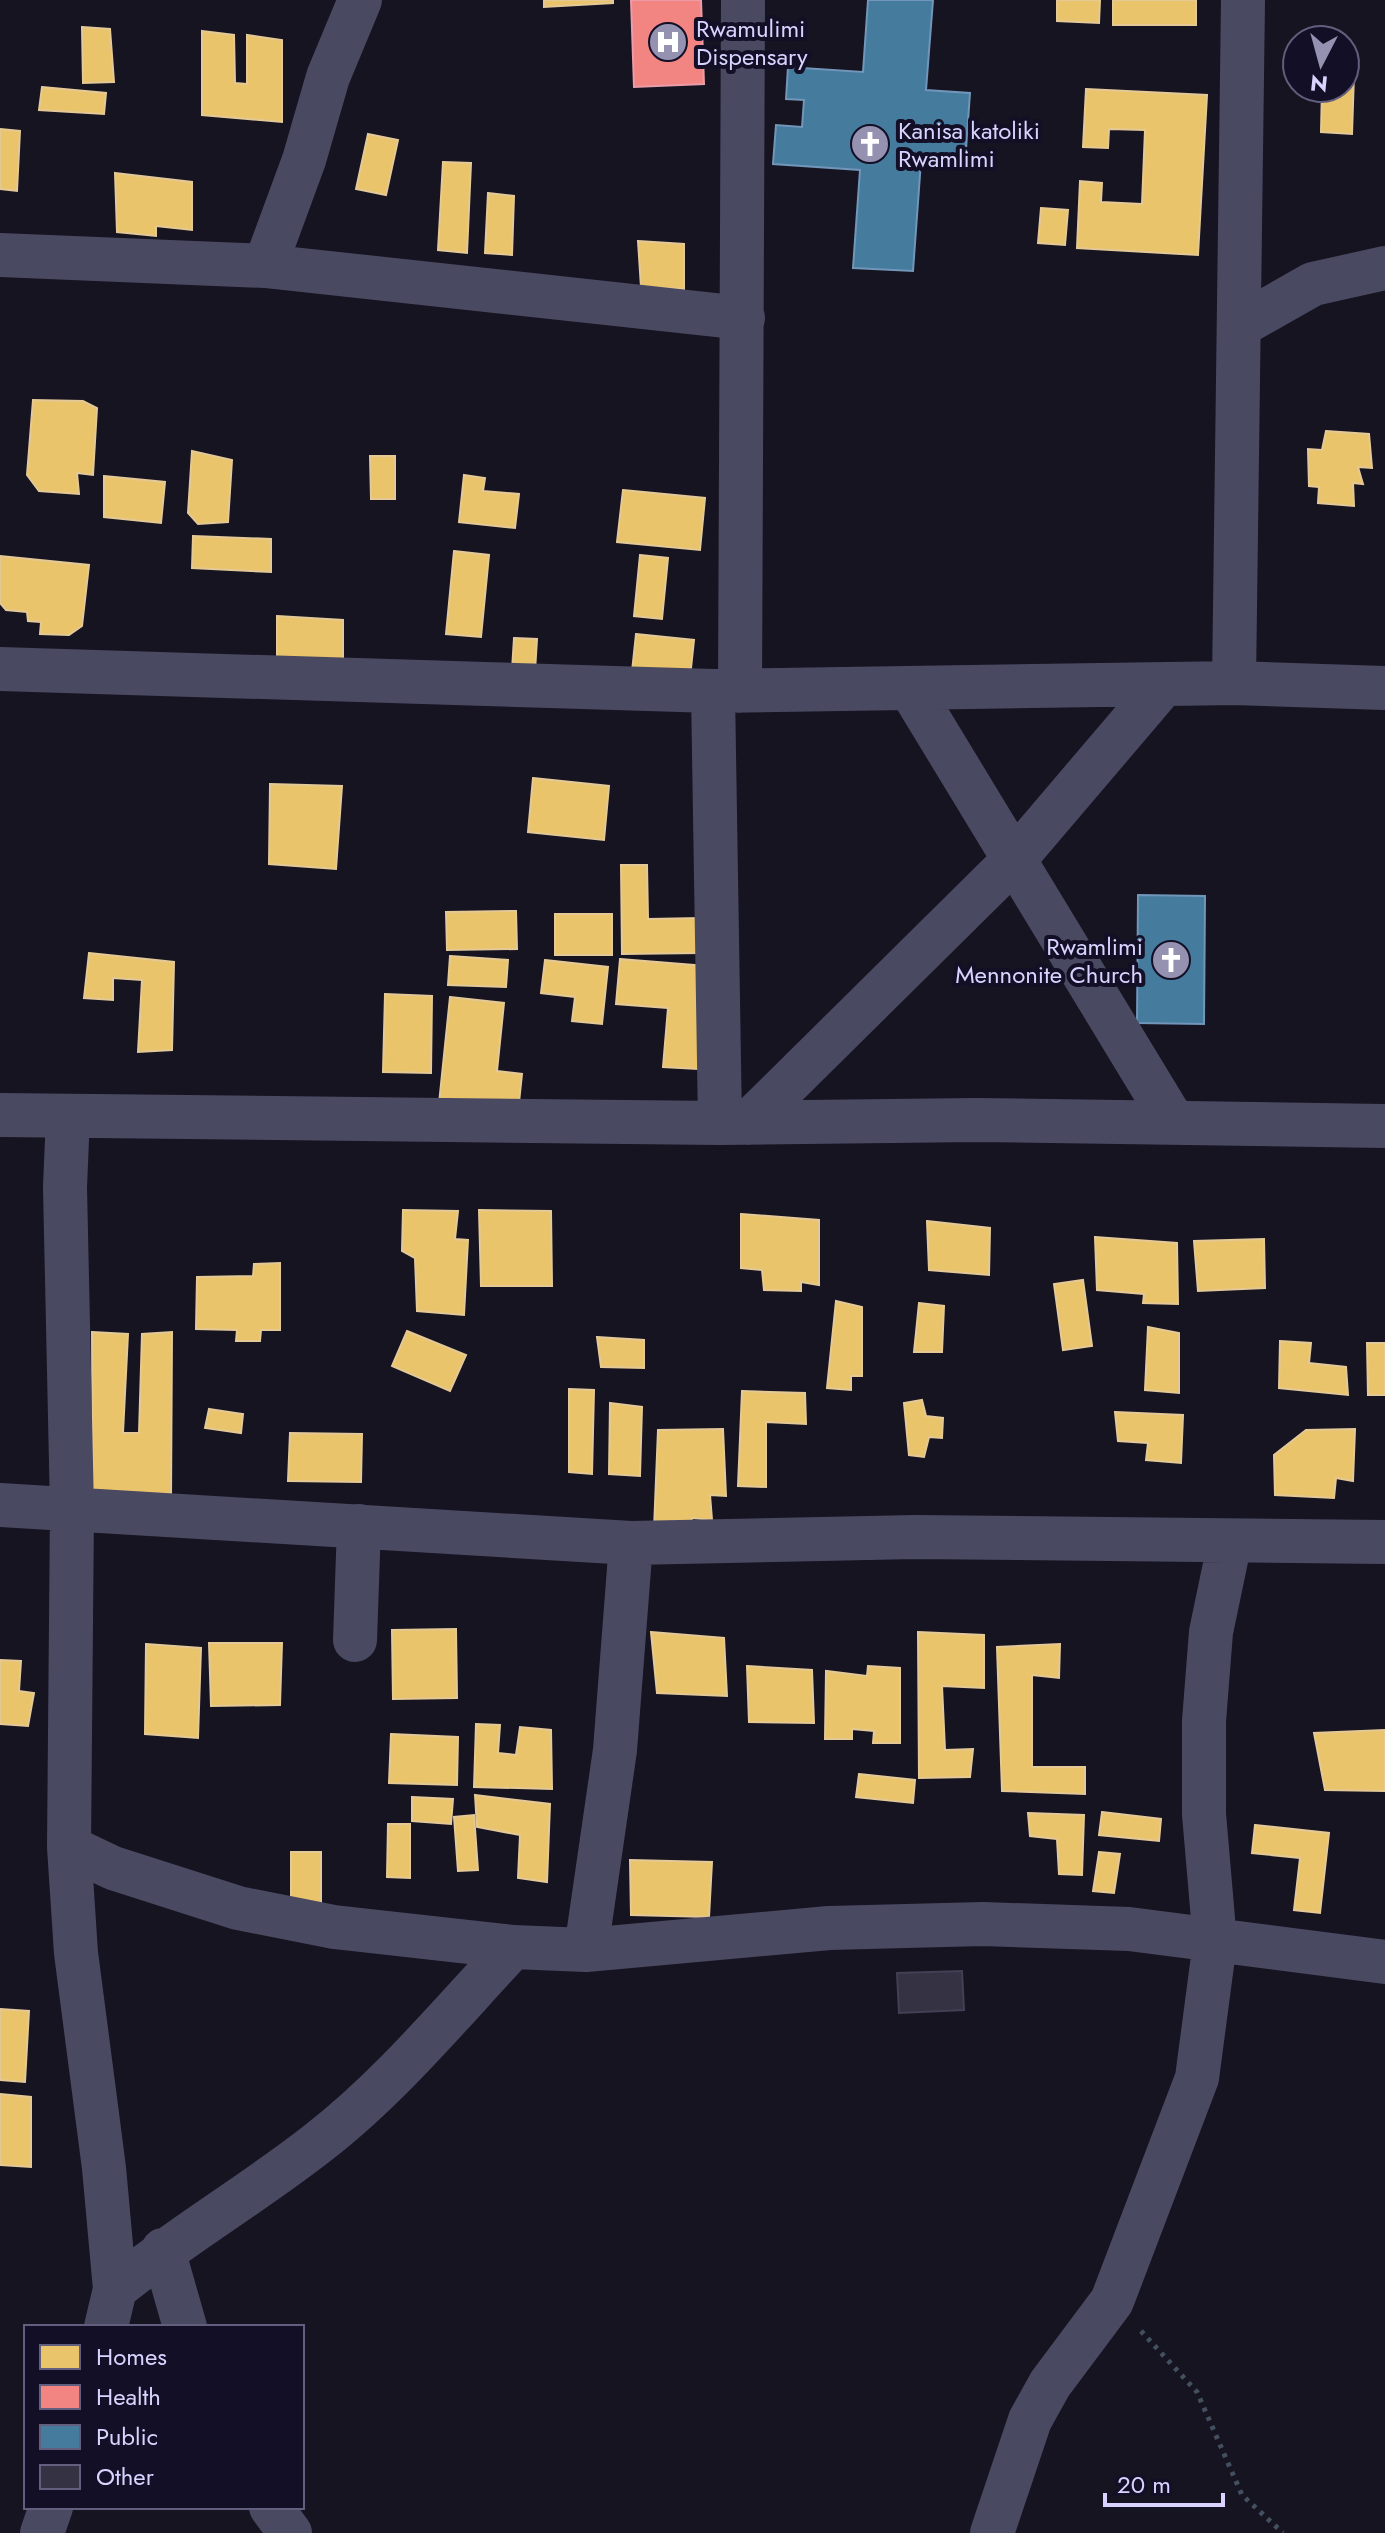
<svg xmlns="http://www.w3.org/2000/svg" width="1385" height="2533" font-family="Jost,sans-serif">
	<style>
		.homes { fill: #e9c46a; stroke: #e4c997; stroke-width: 2 }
		.health { fill: #f28482; stroke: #ea9ca8; stroke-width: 2 }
		.public { fill: #457b9d; stroke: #7196ba; stroke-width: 2 }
		.building { fill: #343243; stroke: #433f54; stroke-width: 2 }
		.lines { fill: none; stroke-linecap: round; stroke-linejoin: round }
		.path { stroke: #44505f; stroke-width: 5; stroke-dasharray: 4 6; stroke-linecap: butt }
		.minor { stroke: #4a4962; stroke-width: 44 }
		.labels { text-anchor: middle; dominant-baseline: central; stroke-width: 8; stroke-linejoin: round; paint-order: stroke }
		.poi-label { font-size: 24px; fill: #d9d4ff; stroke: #130f26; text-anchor: start }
	</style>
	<rect width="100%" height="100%" fill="#161421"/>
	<path class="homes" d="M544,0H613V3L544,7Z
		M1057,0H1100L1099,23L1057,21Z
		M1113,0H1196V25H1113Z
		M82,27L110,29L114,82L83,83Z
		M202,31L234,35L235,83L247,84V35L282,40V122L202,115Z
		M1345,73L1354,74L1352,134L1321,132L1322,88H1345Z
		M42,87L106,93L104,114L39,110Z
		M1086,89L1207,95L1198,255L1077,248L1080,181L1102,183L1101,202L1142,204L1145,130L1109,129L1108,148L1083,147Z
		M0,129L20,131L17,191L0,189Z
		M368,134L398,140L386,195L356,189Z
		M443,162L471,163L467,253L438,250Z
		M115,173L192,182V230L156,226V236L117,232Z
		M488,193L514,196L512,255L485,253Z
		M1041,208L1068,210L1065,245L1038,243Z
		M638,241L684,244V289L641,287Z
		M33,400L83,401L97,408L93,475L77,473L79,494L39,491L27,475Z
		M1326,431L1369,434L1372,468L1358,467L1363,484L1353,483L1354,506L1318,503L1319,487L1309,486L1308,449L1322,450Z
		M192,451L232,460L228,522L198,524L188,513Z
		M370,456H395V499H371Z
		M464,475L485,478L483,491L519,494L515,528L459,522Z
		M104,476L165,482L161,523L104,517Z
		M623,490L705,498L700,550L617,542Z
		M193,536L271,539V572L192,568Z
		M454,551L489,555L481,637L446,634Z
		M640,555L668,558L662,619L634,616Z
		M0,556L89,565L82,626L69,635L40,634L41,622L28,621L27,612L6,610L0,603Z
		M277,616L343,620V661L277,657Z
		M636,634L694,640L689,687L631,681Z
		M514,638L537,639L535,671L512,670Z
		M533,778L609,786L604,840L528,832Z
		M270,784L342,786L336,869L269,864Z
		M621,865H647L648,919L701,918V953L622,954Z
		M516,911L517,949L447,950L446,912Z
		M555,914H612V955H555Z
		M89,953L174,962L172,1050L138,1052L142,980L113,978V1000L84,998Z
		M450,956L508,960L506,987L448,985Z
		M620,959L706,966L698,1069L663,1067L668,1008L616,1004Z
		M545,960L608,967L602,1024L572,1021L575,997L541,993Z
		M385,994L432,996L431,1073L383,1072Z
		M450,997L504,1003L497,1071L522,1074L516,1131L437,1123Z
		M403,1210L458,1211L455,1239L468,1240L464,1315L417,1311L415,1258L402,1251Z
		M479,1210L551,1211L552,1286H481Z
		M741,1214L819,1220V1285L801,1282V1291L764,1290L762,1270L741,1268Z
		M927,1221L990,1228L989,1275L929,1270Z
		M1095,1237L1177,1243L1178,1304L1143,1303L1144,1294L1097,1290Z
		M1264,1239L1265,1288L1198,1291L1194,1241Z
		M280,1263V1330H261L260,1341H236L237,1330L196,1329L197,1277L253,1276L254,1264Z
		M1083,1280L1092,1346L1063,1350L1054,1284Z
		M836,1301L862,1307V1376H851V1390L827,1388Z
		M919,1303L944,1306L942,1352H914Z
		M1148,1327L1179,1333V1393L1145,1390Z
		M407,1331L466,1355L450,1391L392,1366Z
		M92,1332L128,1334L123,1433H139L142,1334L172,1332L171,1499L93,1498Z
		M597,1337L644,1340V1368L601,1367Z
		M1280,1341L1311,1343L1309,1363L1346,1367L1348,1395L1279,1388Z
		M1367,1343H1385V1395H1368Z
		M569,1389L594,1390L592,1474L569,1472Z
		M742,1391L805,1393L806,1424L766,1422V1487L738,1486Z
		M922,1400L926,1416L943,1418L942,1438L929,1437L924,1457L909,1455L904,1403Z
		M610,1403L642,1407L640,1476L609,1474Z
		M209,1409L243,1414L241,1433L205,1428Z
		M1115,1412L1183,1415L1181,1463L1146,1460L1148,1443L1118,1441Z
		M723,1429L726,1496L710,1495L712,1520L692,1518L689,1533L654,1529L658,1430Z
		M1355,1429L1353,1481L1336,1478L1334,1498L1275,1495L1274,1455L1306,1430Z
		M290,1433L362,1434L361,1482L288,1481Z
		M456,1629L457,1698L393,1699L392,1630Z
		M651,1632L724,1638L727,1696L657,1693Z
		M918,1632L984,1635V1688L942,1686L945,1750L973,1749L970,1777L919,1778Z
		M209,1643H282L280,1705L211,1706Z
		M146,1644L201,1648L198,1738L145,1734Z
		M1060,1644L1059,1678L1032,1675V1767H1085V1794L1002,1791L997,1647Z
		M0,1660L21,1661L19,1691L34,1693L28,1726L0,1724Z
		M747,1666L812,1670L814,1723L749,1722Z
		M868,1666L900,1668V1743H873L874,1731L852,1729V1739H825L826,1671L867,1676Z
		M476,1724L500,1725L498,1753L516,1755L520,1727L551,1730L552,1789L474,1787Z
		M1385,1730V1791L1325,1790L1314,1733Z
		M391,1734L458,1737L457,1785L389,1783Z
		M859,1774L915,1780L913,1803L856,1797Z
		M475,1795L550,1804L547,1882L518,1878L520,1835L477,1827Z
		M412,1797L453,1799L451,1824L412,1821Z
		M1102,1812L1161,1819L1159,1841L1099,1835Z
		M1028,1813L1084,1815L1082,1875L1059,1874L1057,1839L1030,1836Z
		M474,1815L478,1870L458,1871L454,1817Z
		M388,1824H410V1878L387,1877Z
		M1255,1825L1329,1833L1320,1913L1294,1910L1300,1858L1252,1853Z
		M291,1852H321V1905L291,1904Z
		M1099,1852L1120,1854L1114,1893L1093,1891Z
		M630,1860L712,1862L709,1917L631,1915Z
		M0,2009L29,2011L25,2082L0,2080Z
		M0,2094L31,2097V2167L0,2165Z"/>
	<path class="health" d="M631,0H701L704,84L634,87Z"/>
	<path class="public" d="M868,0H933L926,90L970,93L965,163L921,161L913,271L853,268L860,170L773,164L776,125L802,127L804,100L786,99L788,67L863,72Z
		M1138,895L1205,896L1204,1024L1137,1023Z"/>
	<path class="building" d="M962,1971L964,2010L899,2013L897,1973Z"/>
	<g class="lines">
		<path class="path" d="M1141,2331L1197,2392L1242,2495L1283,2533"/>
		<path class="minor" d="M0,255L265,266L743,318
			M265,266L304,160L328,77L360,0
			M1239,326L1313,284L1385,268
			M0,669L713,691L1234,683L1385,688
			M1234,683L1243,0
			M910,688L1174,1123
			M713,691L720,1123
			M740,691L743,0
			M0,1115L720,1123L976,1120L1385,1126
			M68,1116L65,1187L72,1509L69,1847L76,1953L104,2168L115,2289L106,2327
			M748,1123L1014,860L1163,685
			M0,1505L631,1543L915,1537L1385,1542
			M355,1640L359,1526
			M69,1847L113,1868L238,1908L334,1927L513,1947L586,1950L829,1928L983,1924L1129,1929L1385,1962
			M586,1950L615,1750L631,1543
			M163,2250L185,2327
			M115,2289C180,2236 253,2194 319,2142C391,2086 451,2013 513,1947
			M271,2507L290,2533
			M42,2533L51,2507
			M992,2533L1030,2420L1050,2384L1112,2301L1197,2078L1215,1942L1204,1814V1721L1211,1632L1230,1541"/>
	</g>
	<defs>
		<g id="hospital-disc" transform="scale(2)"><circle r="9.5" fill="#9591b1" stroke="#130f26"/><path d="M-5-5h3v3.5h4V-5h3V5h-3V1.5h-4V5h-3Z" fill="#fff"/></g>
		<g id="church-disc" transform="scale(2)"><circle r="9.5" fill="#9591b1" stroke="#130f26"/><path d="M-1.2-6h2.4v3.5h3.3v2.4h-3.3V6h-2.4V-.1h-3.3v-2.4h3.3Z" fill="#fff"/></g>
	</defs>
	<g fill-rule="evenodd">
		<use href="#hospital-disc" x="668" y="42"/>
		<use href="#church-disc" x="870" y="144"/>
		<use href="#church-disc" x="1171" y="960"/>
	</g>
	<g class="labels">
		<g class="poi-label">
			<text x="696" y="28">Rwamulimi<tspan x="696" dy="28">Dispensary</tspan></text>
			<text x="898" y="130">Kanisa katoliki<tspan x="898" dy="28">Rwamlimi</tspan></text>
			<text x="1143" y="946" text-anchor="end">Rwamlimi<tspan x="1143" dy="28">Mennonite Church</tspan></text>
		</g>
	</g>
	<rect x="24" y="2325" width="280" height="184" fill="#130f26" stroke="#625e7d" stroke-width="2"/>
	<rect x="40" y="2345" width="40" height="24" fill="#e9c46a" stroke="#625e7d" stroke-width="2"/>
	<text x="96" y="2365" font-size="24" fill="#d9d4ff">Homes</text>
	<rect x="40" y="2385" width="40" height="24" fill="#f28482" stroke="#625e7d" stroke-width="2"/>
	<text x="96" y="2405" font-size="24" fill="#d9d4ff">Health</text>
	<rect x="40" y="2425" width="40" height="24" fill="#457b9d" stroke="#625e7d" stroke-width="2"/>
	<text x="96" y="2445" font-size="24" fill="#d9d4ff">Public</text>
	<rect x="40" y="2465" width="40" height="24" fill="#343243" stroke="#625e7d" stroke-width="2"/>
	<text x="96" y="2485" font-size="24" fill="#d9d4ff">Other</text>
	<g transform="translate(1321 64) rotate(186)"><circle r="38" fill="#130f26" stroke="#625e7d" stroke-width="2"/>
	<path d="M0-6L14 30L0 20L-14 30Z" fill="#9591b1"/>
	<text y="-12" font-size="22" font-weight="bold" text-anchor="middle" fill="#d9d4ff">N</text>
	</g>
	<path d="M1105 2493v12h118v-12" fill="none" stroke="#d9d4ff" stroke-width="4"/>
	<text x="1117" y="2493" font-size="24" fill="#d9d4ff" stroke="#130f26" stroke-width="6" paint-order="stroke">20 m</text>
</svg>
